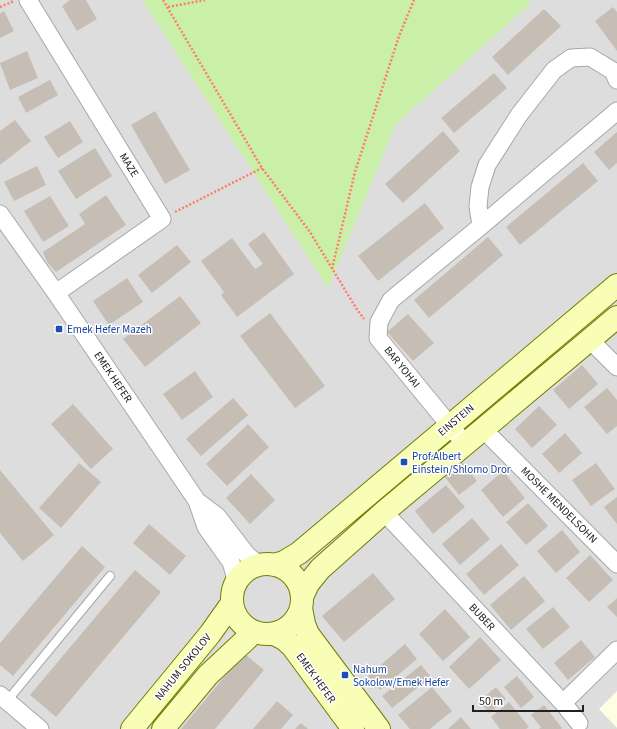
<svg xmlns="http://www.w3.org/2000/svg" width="617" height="729" font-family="'Source Sans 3',sans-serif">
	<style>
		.residential { fill: #dedddd }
		.education { fill: #feffe2 }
		.grass { fill: #caefa9 }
		.building { fill: #c6beb5 }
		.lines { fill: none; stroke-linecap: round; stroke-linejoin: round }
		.lane-casing { stroke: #a7a7a7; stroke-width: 10 }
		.street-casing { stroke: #a7a7a7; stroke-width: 19 }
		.secondary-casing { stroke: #6e7f00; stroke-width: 24 }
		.path { stroke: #ff7c6a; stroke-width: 2.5; stroke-dasharray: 2 2; stroke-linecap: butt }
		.lane { stroke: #fff; stroke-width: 8 }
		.street { stroke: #fff; stroke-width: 17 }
		.secondary { stroke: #f9feb7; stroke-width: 22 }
		.transit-dot { fill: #1a4fb4; stroke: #fff; stroke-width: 1.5 }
		.labels { text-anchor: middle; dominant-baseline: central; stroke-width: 3; stroke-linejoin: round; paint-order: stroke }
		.street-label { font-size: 11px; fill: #202020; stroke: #fff }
		.transit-label { font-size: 11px; fill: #164399; stroke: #fff; text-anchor: start }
	</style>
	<rect width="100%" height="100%" fill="#f1eee6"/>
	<path class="residential" d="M0,0H617V729H0Z"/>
	<path class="education" d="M617,691V728L599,709Z"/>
	<path class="grass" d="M142,0H528L530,4L396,124L328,288Z"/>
	<path class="building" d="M70,0H86L97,19L77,31L62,6Z
		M613,7L617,12V51L595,21Z
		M544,9L561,26L508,75L492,57Z
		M4,11L14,31L0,38V14Z
		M27,51L38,78L10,90L0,63Z
		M494,73L507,88L454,133L441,118Z
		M50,80L58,95L26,113L18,97Z
		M155,111L190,170L165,184L131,125Z
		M15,120L31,141L0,165V131Z
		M70,121L83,142L58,158L44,137Z
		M443,131L460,151L403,203L385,184Z
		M617,132V163L609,170L594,152Z
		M95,148L112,176L76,199L58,171Z
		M583,163L598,181L520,245L506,227Z
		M37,166L46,185L14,201L4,182Z
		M106,195L126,225L56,272L47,262L43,252L85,224L79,214Z
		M50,196L69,226L43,242L24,211Z
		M425,203L444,228L378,281L358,256Z
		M264,232L294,274L237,317L221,295L224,292L201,261L232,238L255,269L263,264L248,244Z
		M488,237L503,255L429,318L414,300Z
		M177,245L191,262L152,293L138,275Z
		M127,278L143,302L109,325L93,301Z
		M180,296L201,323L145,367L123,339Z
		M270,313L325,386L295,408L240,336Z
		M408,314L434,343L413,361L387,332Z
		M582,365L598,384L569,409L553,390Z
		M195,371L213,397L182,420L163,394Z
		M607,388L617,400V426L607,434L584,407Z
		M233,398L248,415L201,456L186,439Z
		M73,404L113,449L91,469L51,424Z
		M539,406L557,425L532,448L515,429Z
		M248,424L269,447L227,486L206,464Z
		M565,433L582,453L559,473L542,454Z
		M462,462L477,481L459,495L444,476Z
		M79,463L101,482L61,528L39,508Z
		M596,463L615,489L591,506L572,480Z
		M0,470L54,535L23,561L0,533Z
		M503,471L525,498L503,517L481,490Z
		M251,474L275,500L250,524L226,498Z
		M446,485L465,507L433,534L415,511Z
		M617,497V524L604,507Z
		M528,503L548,526L526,545L506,522Z
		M472,518L490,539L460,565L442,544Z
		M149,524L186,556L170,575L133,543Z
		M562,530L580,552L556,573L537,551Z
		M501,544L519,565L484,595L466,574Z
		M82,546L105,567L13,676L0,665V643Z
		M590,555L613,580L589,602L566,578Z
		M135,570L161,592L56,717L30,695Z
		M373,573L395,599L344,642L322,616Z
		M524,576L545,601L511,630L490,605Z
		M617,598V617L607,607Z
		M553,607L570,627L543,649L526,629Z
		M445,609L470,637L443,661L419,634Z
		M480,637L501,660L469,689L449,667Z
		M581,640L595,657L568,680L554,663Z
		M405,644L417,659L380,690L368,676Z
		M244,653L264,670L215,729H181Z
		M421,665L431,677L392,708L382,696Z
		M517,676L534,697L521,708L504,687Z
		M432,687L452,711L430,729H410L398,715Z
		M496,687L506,699L489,713L479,701Z
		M277,701L293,715L281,729H253Z
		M509,702L529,727L526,729H500L491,717Z
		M544,705L562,728L561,729H539L541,727L531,715Z
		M461,717L471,729H448Z
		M301,723L308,729H295Z"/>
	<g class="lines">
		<g class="lane-casing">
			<path id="lane" d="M7,701L110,576"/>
		</g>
		<g class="street-casing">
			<path id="street" d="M28,0L162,219L56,293
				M0,214L56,293L197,501L206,527L231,562L234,572L236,585
				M481,226L478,206L480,187L487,165L519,115L554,70L571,58L590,57L613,71L617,80
				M590,340L617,367
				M483,429L617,564
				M465,444L378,338L379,322L391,300L481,226L617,111
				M197,501L217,516L247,555L253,560L261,565
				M384,512L563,703L579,723
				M0,695L40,729
				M563,703L617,650"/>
		</g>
		<g class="secondary-casing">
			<path id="secondary" d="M232 599a35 35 0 1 1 70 0a35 35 0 1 1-70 0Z
				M274,565L284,562L299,553L617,285
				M302,597L308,584L320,569L384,512L617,317
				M301,608L304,624L308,634L379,729
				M274,634L284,639L292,646L353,729
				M132,729L210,634L232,603
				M163,729L208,675L254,632"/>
		</g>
		<path class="path" d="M163,0L262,168L310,232L356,308L364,319
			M0,7L14,1
			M168,7L205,0
			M175,212L262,168
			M332,269L355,172L399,36L414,0"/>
		<use href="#lane" class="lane"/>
		<use href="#street" class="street"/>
		<use href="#secondary" class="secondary"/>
	</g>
	<g class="transit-dot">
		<rect x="55" y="325" width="8" height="8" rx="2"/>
		<rect x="400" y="458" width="8" height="8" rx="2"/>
		<rect x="341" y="671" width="8" height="8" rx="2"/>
	</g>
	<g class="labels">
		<g class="street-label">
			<text transform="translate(129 165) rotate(58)">MAZE</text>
			<text transform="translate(402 367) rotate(51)">BAR YOHAI</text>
			<text transform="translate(113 377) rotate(56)">EMEK HEFER</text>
			<text transform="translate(456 420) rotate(-40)">EINSTEIN</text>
			<text transform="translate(559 505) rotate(45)">MOSHE MENDELSOHN</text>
			<text transform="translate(482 617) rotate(47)">BUBER</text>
			<text transform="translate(183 667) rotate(-51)">NAHUM SOKOLOV</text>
			<text transform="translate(316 678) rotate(54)">EMEK HEFER</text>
		</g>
		<g class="transit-label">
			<text x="67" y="329">Emek Hefer Mazeh</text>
			<text x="412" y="456">Prof.Albert<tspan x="412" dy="13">Einstein/Shlomo Dror</tspan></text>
			<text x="353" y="669">Nahum<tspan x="353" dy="13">Sokolow/Emek Hefer</tspan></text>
		</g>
	</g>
	<path d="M473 705v6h110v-6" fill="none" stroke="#202020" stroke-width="2"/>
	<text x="479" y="705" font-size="12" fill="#202020" stroke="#ffffff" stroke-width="3" paint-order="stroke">50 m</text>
</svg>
